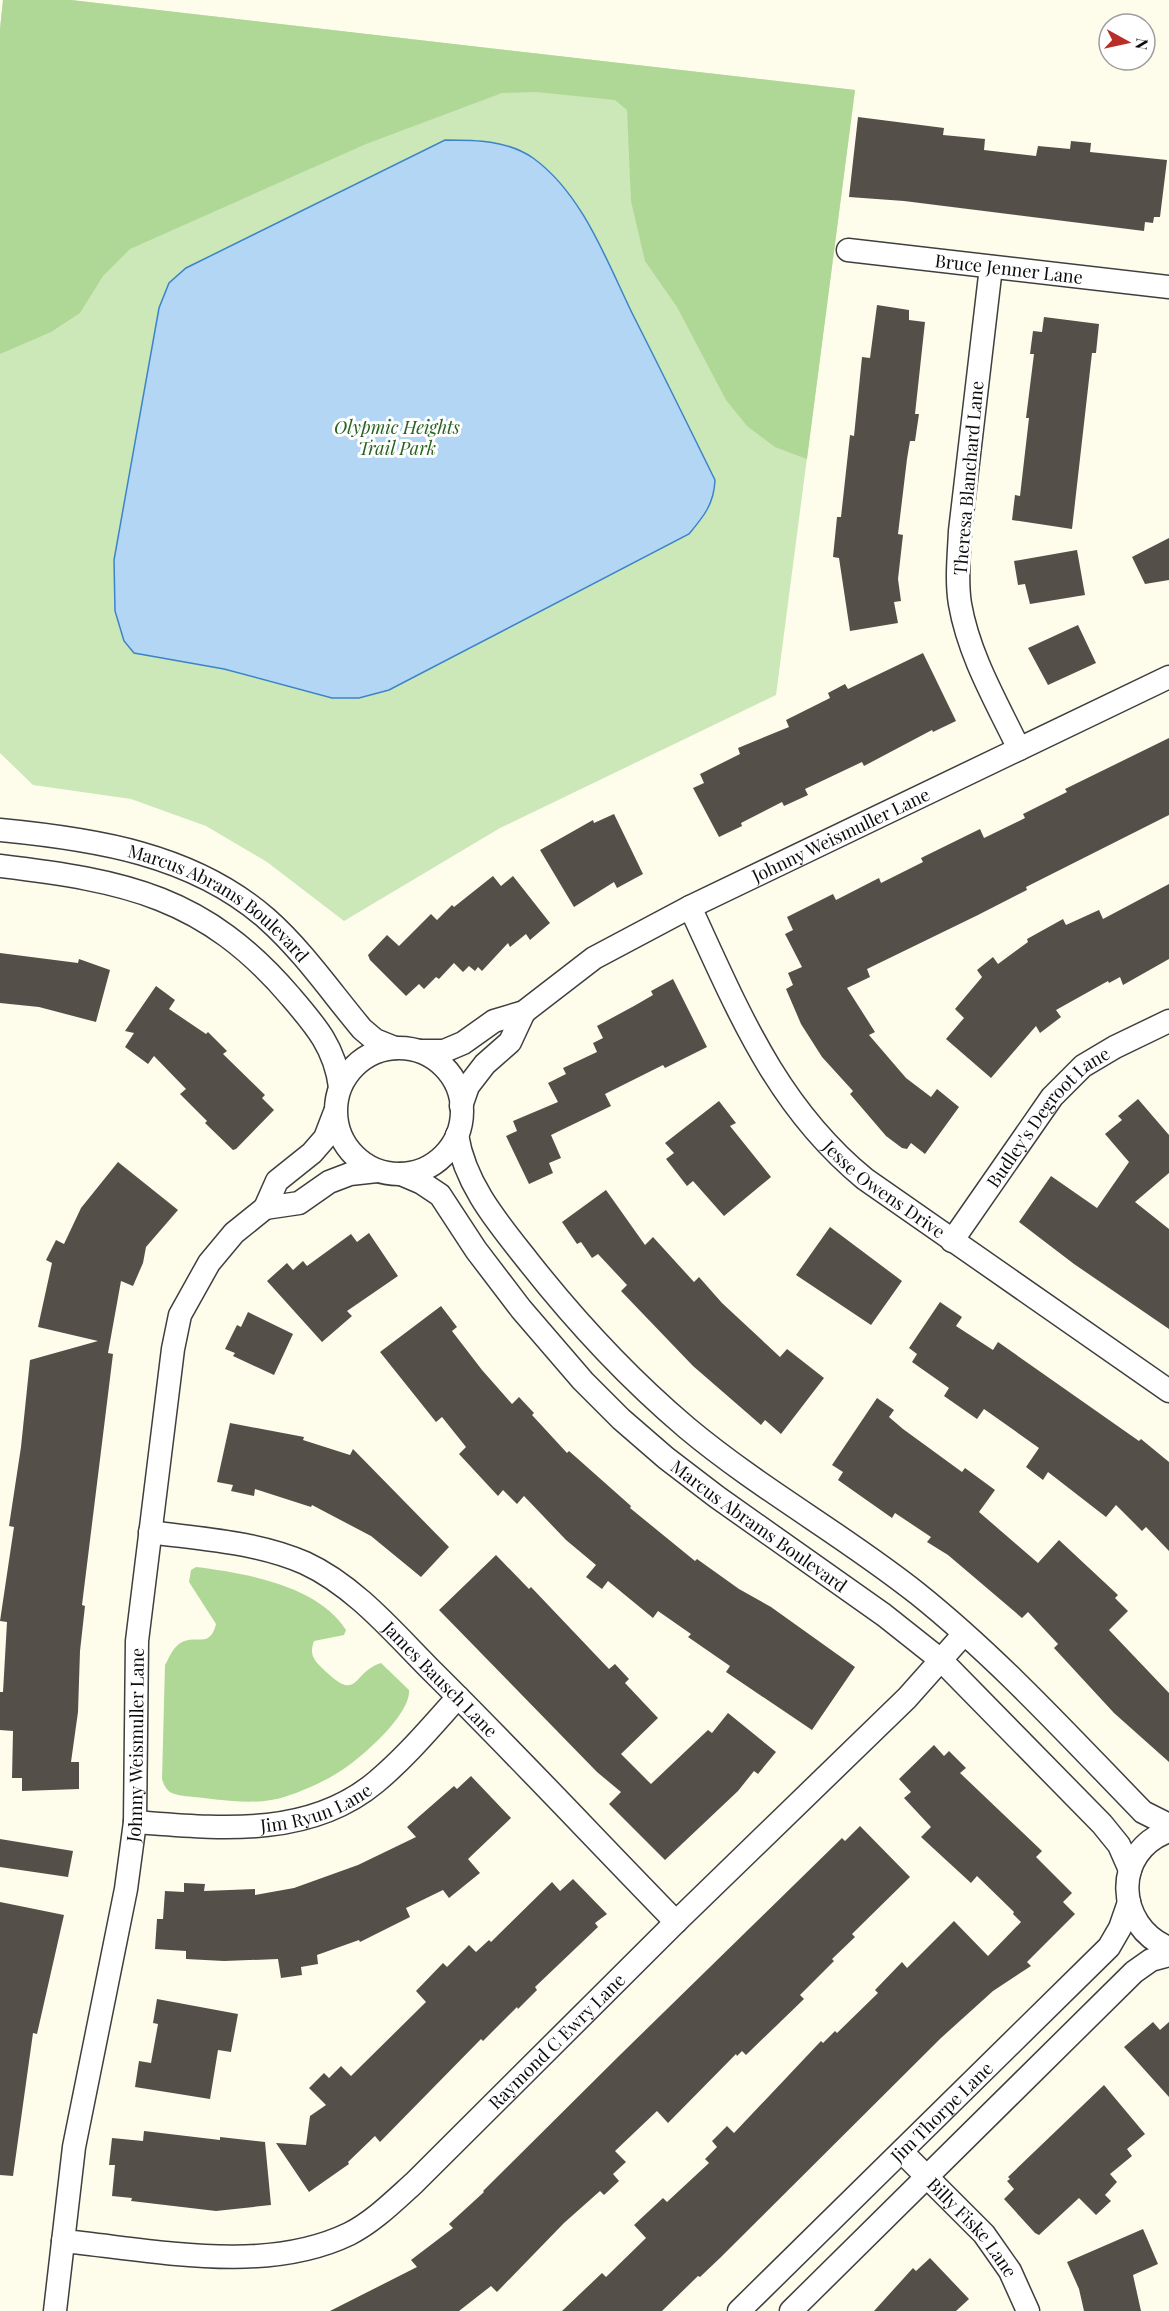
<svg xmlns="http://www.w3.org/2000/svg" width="1169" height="2311" font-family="'Playfair Display',serif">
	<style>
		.green { fill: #cce7b8 }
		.forest { fill: #afd897 }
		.water { fill: #b3d6f4; stroke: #3c84c9; stroke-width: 1.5 }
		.building { fill: #554f49 }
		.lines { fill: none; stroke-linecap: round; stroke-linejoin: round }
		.street-casing { stroke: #3f3f3f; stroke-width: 25 }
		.street { stroke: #fff; stroke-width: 22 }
		.labels { text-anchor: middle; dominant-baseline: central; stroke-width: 6; stroke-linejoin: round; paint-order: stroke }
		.street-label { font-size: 18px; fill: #0c0c0c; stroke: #fff }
		.park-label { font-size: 18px; font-style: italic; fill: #27621f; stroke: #fff }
	</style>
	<rect width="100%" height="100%" fill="#fefdec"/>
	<path class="green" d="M3,0H71L855,90L776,695L500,828L344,921L267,862L206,826L131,799L33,785L0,753V29Z"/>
	<path class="forest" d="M3,0H71L855,90L807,459L775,447L747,426L726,400L677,307L645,261L631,201L627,110L615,100L536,92L502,93L366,144L130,249L103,276L80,313L51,332L0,354V29Z
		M196,1567C244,1573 318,1585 346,1630L344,1635L314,1641C310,1652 312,1658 320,1666C360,1706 350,1673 381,1663L409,1690C411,1715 359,1760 339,1772C324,1782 288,1798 271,1800C243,1805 211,1798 184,1796C171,1794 166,1792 162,1779L165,1665C170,1656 173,1647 182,1642C199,1635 210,1648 216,1624L189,1582L191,1570Z"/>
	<path class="water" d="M445,140C475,140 507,140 533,158C583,194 607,262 633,315C661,370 688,425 715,480C714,504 704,516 689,534L389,690L359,698H332L224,669L134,653L124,641L115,611L114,560L159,308L169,283L186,268Z"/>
	<path class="building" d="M858,117L944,128L943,135L985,139L984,150L1036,156L1038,146L1070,149L1071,141L1091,143L1090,152L1167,160L1160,217H1154L1153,223L1145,222L1144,231L904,201L849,197Z
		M877,305L909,310V320L925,322L915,414H919L915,441H910L907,459L898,534L903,535L898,579L901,601L894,602L898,623L850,631L839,558L833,557L837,517H841L850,435L854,436L862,357L870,358Z
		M1044,317L1099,324L1096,353H1092L1072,529L1012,520L1015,495L1020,496L1029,418H1026L1034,354H1030L1033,331L1042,332Z
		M1169,538V580L1145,584L1132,557Z
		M1077,550L1085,595L1030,604L1025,584L1018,585L1014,561Z
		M1078,625L1096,663L1048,685L1028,648Z
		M923,653L956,721L933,732L932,730L864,766L862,762L805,789L808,795L784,806L782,802L741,823L742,826L719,837L693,788L704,783L700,774L740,754L738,748L789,727L786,720L830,698L828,693L845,684L848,689Z
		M1169,738V815L1026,887L1027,890L978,915L867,969L870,977L847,988L875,1032L869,1035L906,1078L931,1097L937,1089L959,1107L925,1154L911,1143L907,1149L902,1148L886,1136L850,1094L853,1091L822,1057L801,1024L786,989L793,985L788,973L802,967L785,934L793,930L787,917L833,894L836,900L879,878L881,883L923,862L921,858L980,829L984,838L1025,818L1023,814L1067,792L1065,789Z
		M614,814L643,874L617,888L614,882L574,907L540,850L593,820L594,823Z
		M493,876L501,886L513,876L550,923L530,940L526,934L510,947L508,943L482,971L478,967L475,971L469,966L463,972L454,963L439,979L436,977L424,989L419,984L406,996L370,960L368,955L387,935L399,946L431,914L437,920L452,905L454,907Z
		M1169,884V959L1123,985L1120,977L1109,983L1108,981L1056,1010L1061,1017L1040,1033L1036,1026L991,1078L946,1039L964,1018L955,1009L982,977L977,970L993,957L998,964L1028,942L1027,939L1063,919L1066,925L1099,910L1103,919Z
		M0,953L78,963L79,959L110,970L96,1022L39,1007L0,1003Z
		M673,979L707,1047L665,1068L663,1065L605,1094L611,1106L551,1135L561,1158L549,1163L553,1173L529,1184L506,1136L517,1131L513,1121L558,1102L548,1083L566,1074L563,1068L597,1052L593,1043L603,1038L597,1026L634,1006L653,995L651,991Z
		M156,986L175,1000L169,1009L206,1034L208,1032L227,1051L223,1054L265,1095L262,1098L274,1110L236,1149L233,1150L205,1123L207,1121L180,1094L186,1089L154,1056L148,1064L125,1047L134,1033L125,1031Z
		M1138,1099L1169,1135V1173L1135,1202L1169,1229V1329L1074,1264L1019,1222L1051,1176L1097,1208L1129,1162L1105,1134L1122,1120L1118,1116Z
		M719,1101L736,1123L730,1126L771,1177L724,1216L693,1181L687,1186L666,1159L674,1153L665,1143Z
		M118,1162L178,1210L146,1247L143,1263L133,1286L121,1281L108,1353L113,1354L82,1605L85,1606L80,1651L78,1712L71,1762H79V1789L22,1791V1778H12L13,1731L0,1730V1692H3L7,1622L0,1621L14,1527L9,1526L21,1447L30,1360L98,1341L38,1327L52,1263L46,1260L56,1240L64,1244L81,1208Z
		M606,1190L645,1245L653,1237L694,1282L699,1277L722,1303L780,1357L787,1349L824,1378L781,1434L765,1420L761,1425L693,1366L621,1291L627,1285L598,1254L592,1258L581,1242L577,1244L562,1222Z
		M830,1227L902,1281L871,1325L796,1275Z
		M369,1233L398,1276L347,1311L352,1316L322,1342L267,1281L287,1263L293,1270L303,1261L307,1266L351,1234L357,1242Z
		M940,1302L962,1317L956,1326L993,1350L998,1342L1139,1441L1141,1439L1169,1462V1551L1146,1527L1142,1531L1116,1505L1106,1517L1048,1472L1043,1480L1026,1467L1039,1448L984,1409L977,1419L944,1396L949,1388L912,1362L917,1354L909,1348Z
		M441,1306L457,1327L452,1331L482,1370L512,1404L519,1397L534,1413L532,1415L567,1453L569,1451L631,1506L630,1508L695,1561L697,1559L739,1589L771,1607L855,1667L812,1730L726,1672L730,1666L688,1637L691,1634L658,1611L653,1618L608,1581L602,1589L586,1577L596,1565L566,1540L524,1496L517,1504L503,1490L498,1496L459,1454L466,1447L442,1417L436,1422L380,1352Z
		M248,1312L293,1334L274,1375L233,1356L235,1353L225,1349L237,1325L241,1327Z
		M877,1398L894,1410L889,1417L903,1429L962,1472L965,1468L995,1490L979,1512L1038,1563L1059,1540L1118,1595L1115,1598L1128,1611L1109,1630L1169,1693V1762L1114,1713L1054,1648L1058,1644L1028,1612L1022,1618L948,1555L927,1542L931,1537L895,1513L892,1518L838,1480L843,1472L832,1465Z
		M230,1423L304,1437L303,1440L350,1455L353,1449L449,1547L421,1577L371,1536L312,1505L311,1507L255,1489L254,1496L231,1491L233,1485L217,1482Z
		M496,1555L529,1589L531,1587L609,1669L615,1664L629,1679L625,1683L658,1718L621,1754L651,1784L708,1730L712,1733L728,1713L776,1752L758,1774L754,1771L738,1791L665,1860L609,1804L621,1792L597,1772L439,1610Z
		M934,1745L944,1756L949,1751L966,1768L960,1773L1042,1851L1036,1857L1072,1893L1063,1902L1075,1914L1027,1962L1031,1966L993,1991L941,2038L720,2258L700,2277L698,2276L662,2311H562L602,2273L606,2277L646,2238L634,2225L663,2198L667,2202L709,2163L705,2159L717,2147L712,2141L727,2126L734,2133L821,2041L823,2043L835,2031L837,2033L878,1993L875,1990L902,1962L907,1968L954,1921L988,1956L1021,1922L1013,1914L1014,1912L977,1876L971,1883L921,1837L931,1827L904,1798L911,1792L899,1779Z
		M471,1776L511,1818L468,1859L480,1873L449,1898L443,1890L406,1908L410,1917L360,1942L359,1940L317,1955L318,1964L301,1967L302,1975L281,1978L278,1959L224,1961L186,1959V1951L155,1949L157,1919H163L165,1891L184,1892V1883L205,1884L204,1891L255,1889V1895L294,1888L358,1865L416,1837L407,1827L454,1786L457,1789Z
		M860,1826L910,1877L852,1934L855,1937L832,1959L834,1961L800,1995L804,1999L746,2055L742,2051L737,2056L736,2054L668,2123L657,2111L615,2151L626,2162L613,2174L619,2181L604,2195L600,2191L564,2223L497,2292L491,2286L459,2311H330L417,2267L411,2260L453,2228L449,2224L484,2192L483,2191L620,2055L842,1838L845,1841Z
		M0,1839L73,1851L68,1877L0,1867Z
		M573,1879L607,1914L595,1923L598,1927L535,1987L537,1990L518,2009L517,2007L483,2041L481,2039L380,2142L375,2136L348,2162L349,2164L309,2192L276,2143L306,2145L310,2116L326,2105L309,2088L324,2073L329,2078L341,2066L351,2076L426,2002L416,1991L443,1963L447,1967L469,1945L476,1952L489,1940L491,1942L552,1882L560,1891Z
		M0,1902L64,1915L37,2034L33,2033L13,2176L0,2175Z
		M157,1999L238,2014L231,2052L218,2050L210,2099L135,2087L139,2061L151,2063L158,2024L153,2023Z
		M1153,2022L1160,2030L1169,2022V2097L1124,2047Z
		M1104,2085L1145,2134L1127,2149L1132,2156L1110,2174L1117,2182L1105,2195L1111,2201L1096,2215L1079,2198L1039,2235L1035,2233L1004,2199L1014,2189L1007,2181L1010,2179L1008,2177Z
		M144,2131L220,2140V2137L265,2142L271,2205L216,2211L131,2201L132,2198L112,2196L115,2165H109L112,2138L143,2141Z
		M1143,2229L1158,2264L1133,2275L1141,2311H1084L1079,2289L1067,2262Z
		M930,2258L969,2299L956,2311H874L913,2268L916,2271Z"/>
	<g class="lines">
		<g class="street-casing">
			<g id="street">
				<path id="s1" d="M848,250L1169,287"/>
				<path d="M991,267L960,531C959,555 956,580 960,604C969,656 997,703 1019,749"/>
				<path id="s2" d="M0,830C94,839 193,854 267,919C303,951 331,992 362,1029L375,1040L395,1048"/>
				<path d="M0,866C125,881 205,896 291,997C316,1026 335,1048 340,1087"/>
				<path id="s3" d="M690,907C738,1010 775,1105 865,1179L1169,1391"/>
				<circle cx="399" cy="1111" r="63"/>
				<path id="s4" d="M421,1051H444L463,1043L494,1021L524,1012L594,958L690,907L1169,677"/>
				<path d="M461,1106L468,1086L485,1064L510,1042L524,1012"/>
				<path d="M457,1135C465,1185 498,1223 528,1261C576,1322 628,1378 687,1428C760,1489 844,1535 918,1594C999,1659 1070,1737 1143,1812L1169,1825"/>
				<path id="s5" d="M401,1174L422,1183L440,1195L476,1250L521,1309L583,1381L621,1419L666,1458L717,1497L884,1615L942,1661L1102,1824L1119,1845L1130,1870"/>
				<path d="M265,1208L299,1203L329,1182L350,1174L377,1171"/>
				<path id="s6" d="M952,1241L1052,1097L1083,1066L1115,1047L1169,1021"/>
				<path id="s7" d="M150,1532C201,1539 258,1542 305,1563C355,1586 394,1633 432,1671C515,1753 595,1839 676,1922"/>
				<path id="s8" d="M135,1822C216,1828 308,1839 376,1782C406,1757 432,1726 458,1697"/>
				<path d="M1169,1831C1112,1851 1115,1926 1169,1948"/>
				<path id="s9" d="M903,2153L984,2234L1010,2271L1028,2311"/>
				<path id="s10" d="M63,2241C154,2250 264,2275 349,2234C373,2222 394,2201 414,2183L676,1922L907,1698L963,1635"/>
				<path id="s11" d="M55,2311L74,2147L126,1889L135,1822L137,1641L173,1349L180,1315L209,1263L234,1233L265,1208L277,1181L312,1153L325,1138L335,1112"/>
				<path id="s12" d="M739,2311L1109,1947L1120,1928L1129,1902"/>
				<path d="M791,2311L1134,1972L1151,1960L1169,1955"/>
			</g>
		</g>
		<use href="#street" class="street"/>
	</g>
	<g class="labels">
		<g class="street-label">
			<text stroke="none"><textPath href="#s1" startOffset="162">Bruce Jenner Lane</textPath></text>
			<text transform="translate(968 478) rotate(-85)">Theresa Blanchard Lane</text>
			<text stroke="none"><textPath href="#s4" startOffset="477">Johnny Weismuller Lane</textPath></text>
			<text stroke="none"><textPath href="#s2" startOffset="236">Marcus Abrams Boulevard</textPath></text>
			<text stroke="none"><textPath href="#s6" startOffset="158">Budley's Degroot Lane</textPath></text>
			<text stroke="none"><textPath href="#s3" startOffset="348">Jesse Owens Drive</textPath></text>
			<text stroke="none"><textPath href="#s5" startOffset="508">Marcus Abrams Boulevard</textPath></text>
			<text stroke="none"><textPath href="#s7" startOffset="338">James Bausch Lane</textPath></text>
			<text stroke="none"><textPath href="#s11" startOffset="573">Johnny Weismuller Lane</textPath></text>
			<text stroke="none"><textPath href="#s8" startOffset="184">Jim Ryun Lane</textPath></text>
			<text stroke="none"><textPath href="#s10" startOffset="574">Raymond C Ewry Lane</textPath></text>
			<text stroke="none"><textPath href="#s12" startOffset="284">Jim Thorpe Lane</textPath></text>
			<text stroke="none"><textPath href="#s9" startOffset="102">Billy Fiske Lane</textPath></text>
		</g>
		<g class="park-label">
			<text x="397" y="427">Olypmic Heights<tspan x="397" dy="21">Trail Park</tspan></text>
		</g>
	</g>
	<g transform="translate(1127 42) rotate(98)"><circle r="28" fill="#ffffff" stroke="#9e9e9e" stroke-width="1.5"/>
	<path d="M0-4.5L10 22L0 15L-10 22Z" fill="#b82f29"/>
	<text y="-9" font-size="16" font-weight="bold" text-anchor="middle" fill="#0c0c0c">N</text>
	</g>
</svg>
